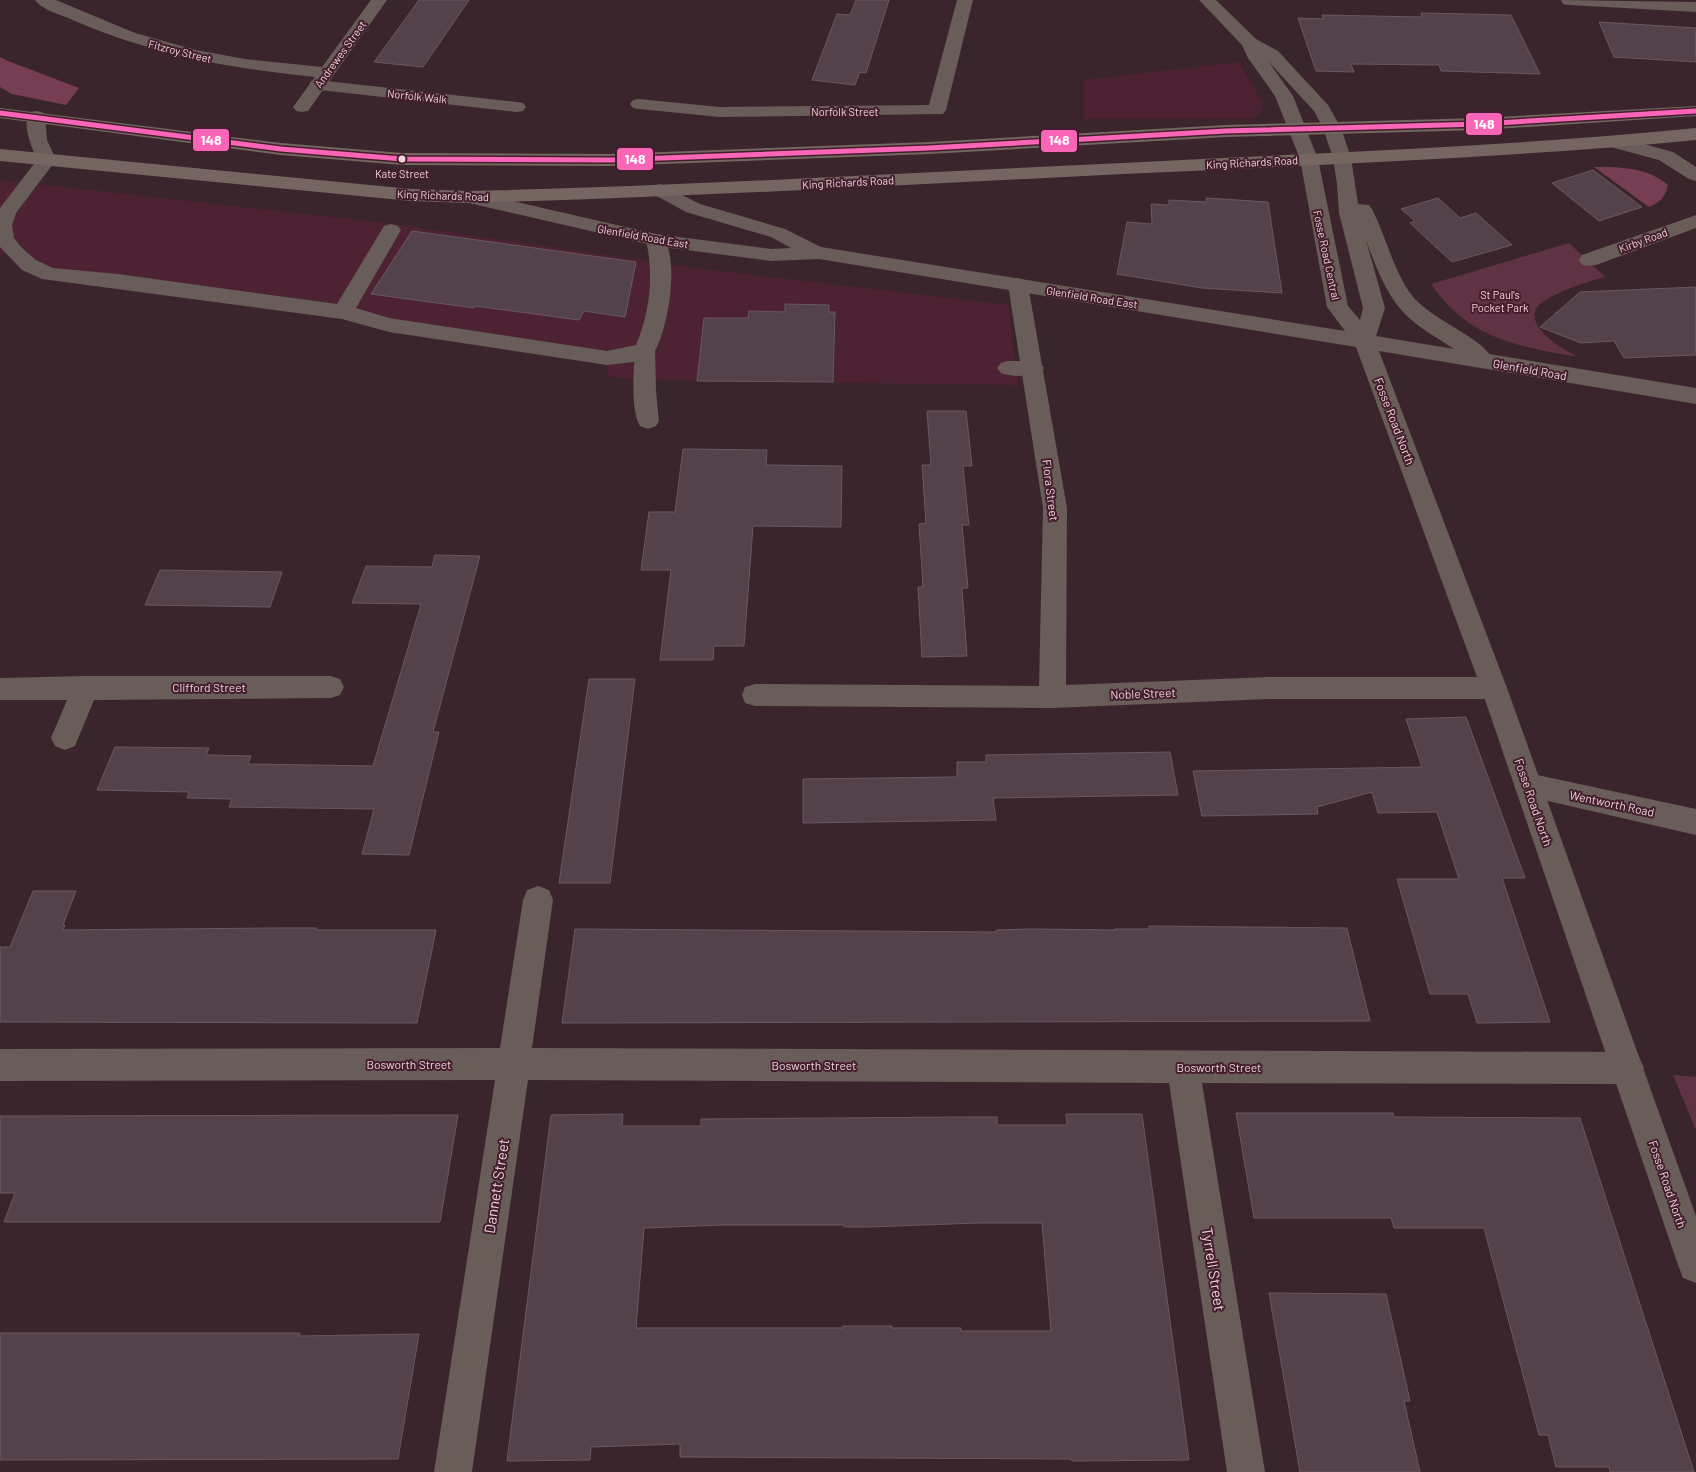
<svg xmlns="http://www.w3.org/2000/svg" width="1696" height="1472" font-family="Barlow,sans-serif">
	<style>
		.built { fill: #4d2333 }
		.green { fill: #5f3343 }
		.forest { fill: #773e53 }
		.building { fill: #54424b; stroke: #695861; fill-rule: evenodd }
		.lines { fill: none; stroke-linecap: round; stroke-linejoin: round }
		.service { fill: #685d59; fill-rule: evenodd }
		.minor { fill: #685d59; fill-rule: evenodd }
		.tertiary { fill: #685d59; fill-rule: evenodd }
		.primary { fill: #756662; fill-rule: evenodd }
		.bus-1-casing { stroke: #431d2b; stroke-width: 8 }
		.bus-1 { stroke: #fa66b7; stroke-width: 5 }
		.bus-dot { fill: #edd3db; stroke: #431d2b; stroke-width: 2 }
		.labels { text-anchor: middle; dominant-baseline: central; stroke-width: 4; stroke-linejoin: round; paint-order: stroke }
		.far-street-label { font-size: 11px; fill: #edd3db; stroke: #431d2b }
		.bus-label { font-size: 11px; fill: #edd3db; stroke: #431d2b }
		.far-park-label { font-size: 11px; fill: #fbd2df; stroke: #431d2b }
		.street-label { font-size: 12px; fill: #edd3db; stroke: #431d2b }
		.near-street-label { font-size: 15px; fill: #edd3db; stroke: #431d2b }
		.line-badge { stroke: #431d2b; stroke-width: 2 }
		.badge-label { font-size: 14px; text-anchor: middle; font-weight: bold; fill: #fff }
	</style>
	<rect width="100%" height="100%" fill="#3b252d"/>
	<path class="built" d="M1238,62L1263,103L1262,110L1256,117L1251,119H1084V80Z
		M0,180L385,223L702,269L1008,305L1018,385L636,380L608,376L607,358L67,275L15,253L0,254Z"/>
	<path class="green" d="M1569,243L1605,277C1591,280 1542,296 1536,309C1526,328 1565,351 1579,357C1517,346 1470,340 1431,284Z
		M1673,1075L1696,1077V1130Z"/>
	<path class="forest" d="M0,57L8,61L79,88L66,105L12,94L0,87Z
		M1594,167C1620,167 1647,167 1668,185C1665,198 1660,202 1649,207Z"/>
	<path class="building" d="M419,0H469L423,67L374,62Z
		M856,0H889L866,73L860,72L855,85L812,80L837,14L850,15Z
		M1421,13L1511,15L1540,74L1441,71L1439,65L1351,64L1354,72L1316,71L1298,18L1324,19L1322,15L1422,17Z
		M1599,22L1696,28V62L1614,57Z
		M1593,170L1642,207L1599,221L1552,183Z
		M1206,198L1268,202L1282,293L1202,288L1117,274L1127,222L1152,224L1151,204L1169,205V200L1206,202Z
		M1438,198L1460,218L1476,213L1512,245L1452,262L1410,223L1415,221L1401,209Z
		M412,231L636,262L625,317L584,311L579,320L475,306L474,308L371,294Z
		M1696,287V355L1624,358L1614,341L1581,343L1540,327L1580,292Z
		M785,304L829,305V312H835L833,382L697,381L704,318H748L749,311L785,312Z
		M927,411H966L972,466H963L969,525H962L968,588H962L967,656L922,657L918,587H923L919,524L926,523L922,465H931Z
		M683,449L767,450L766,465L842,466L841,527L753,526L744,646H714L713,660H660L671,570H641L649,512H675Z
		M435,555L480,556L433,732H439L409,855L362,854L374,809L229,807L232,799L187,798L189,792L97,790L115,747L209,748L206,755L251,756L248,764L373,766L421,604L352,603L366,566L432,567Z
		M160,570L282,572L270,607L145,605Z
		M589,679H635L610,883H559Z
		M1466,717L1525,878H1502L1550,1022L1477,1023L1468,994H1430L1397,879H1459L1437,812L1378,813L1372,792L1317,807L1318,814L1202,816L1193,771L1422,767L1406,719Z
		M1170,752L1178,795L993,798L996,820L803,823V779L957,777V762H986V755Z
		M33,891H76L63,925H65L63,930L274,928H317L316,930H436L417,1023L0,1022V947H10Z
		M1149,926L1347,928L1370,1021L562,1023L575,929L996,932V930L1031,929L1115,930V929H1149Z
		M1236,1113H1393L1394,1117L1580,1118L1694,1472H1610L1609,1467H1556L1548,1435H1539L1484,1228H1394L1391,1218H1254Z
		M623,1114L622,1126H701V1119L963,1117H997V1125H1067L1066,1114H1142L1189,1460L1072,1461L1071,1459L680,1457V1444L591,1447L590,1460L507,1461L551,1115ZM978,1223H1042L1051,1331H961V1328H892V1326H843V1328H636L644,1228L724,1225H844V1227H867Z
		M458,1115L440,1222H4L15,1193H0V1116Z
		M1269,1293L1386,1294L1410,1401H1404L1420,1472H1300Z
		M0,1333H300L299,1336L419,1334L398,1459L0,1460Z"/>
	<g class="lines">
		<path class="service" d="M317,80L517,102L523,103L526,107L523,111L517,112L311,89L309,85L311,81Z
			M645,343L652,345L655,350L656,391L659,421L656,426L648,429L640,426C630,409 634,370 635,350L638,345Z
			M1008,361H1033L1040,363L1044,368L1040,373C1028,377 1013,377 1001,373L997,368L1001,363Z"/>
		<path class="minor" d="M35,0H56L135,33L196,50L245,59L322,67L371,0H387L308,111L302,112L296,111L293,107L315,77C227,68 149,54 68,18C58,14 41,9 35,0Z
			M957,0H973L946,110L943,114L719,117L639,109L633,108L630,104L633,100L639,99L719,107L929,105Z
			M1561,0L1696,2V12L1569,5L1563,4Z
			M36,111L42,112L45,116L47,140L56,160L16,213L12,225L14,238L22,248L36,260L53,268L118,274L337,304L384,226L391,224L398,226L401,230L356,308L389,318L607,351L636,345C650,311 654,276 646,240L649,236L656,234L663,236C680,262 668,330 653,355L633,362L607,365L389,332L342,319L42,279L22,270L0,247V208L37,160C32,147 21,125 30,112Z
			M1614,136L1673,152L1696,167V181L1689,179L1659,160L1607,146L1605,142L1607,138Z
			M1696,215V228L1596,265L1589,266L1582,265L1579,260L1582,255Z
			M1018,278L1025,280L1028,285L1067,508L1066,685L1269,677H1494L1503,680L1507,688L1503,696L1494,699H1269L1052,708L755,706L745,703L742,695L745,687L755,684L1039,686L1043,508L1008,285L1011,280Z
			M86,676H331L340,679L344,687L340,695L331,698L94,700L75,746L65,750L55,746L51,738L67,700H0V678Z
			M1528,773L1696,809V835L1518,794L1514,785L1518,776Z
			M538,886L549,890L553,900L532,1048L1628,1052L1639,1057L1644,1068L1639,1079L1628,1084L1202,1083L1265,1472H1227L1169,1083L528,1080L472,1472H434L495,1080L0,1081V1049L500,1048L523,900L527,890Z"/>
		<path class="tertiary" d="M1199,0H1216L1256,39L1278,51L1328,105L1341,128L1351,158L1358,204L1369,205L1372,209C1387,238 1394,275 1415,299C1433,319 1478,337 1489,354L1696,388V404L1379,351L1507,688L1696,1216V1283L1683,1278L1678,1265L1481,688L1356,347L819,259L771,261L656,246L469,203L462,201L459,197L462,193L469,191L656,234L771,249L791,248L771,237L686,212L653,194L650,190L653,186L660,184L700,204L785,229L821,247L1345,331L1327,307L1300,159L1275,96L1248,58L1242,45ZM1268,61L1314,111L1323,128L1333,158L1337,184L1339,213L1363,308L1360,320L1348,306L1318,159L1293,96ZM1366,240C1376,267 1386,295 1406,315C1420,329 1438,338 1454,349L1376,336L1385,308Z"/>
		<path class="primary" d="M1696,106V116L1480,130L1226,137L929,154L609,166L402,165L281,155L0,118V108L281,143L402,153L609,154L929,142L1226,125L1480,118Z
			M1696,128V140C1506,158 1314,165 1123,174C905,185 687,197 469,203L411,201L0,161V149L411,189L469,191C687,186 905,173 1123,163C1314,153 1506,147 1696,128Z"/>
		<g class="bus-1-casing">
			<path id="bus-1" d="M0,113L281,149L402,159L609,160L929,148L1226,131L1480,124L1696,111"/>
		</g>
		<use href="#bus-1" class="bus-1"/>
	</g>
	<circle class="bus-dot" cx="402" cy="159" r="4.5"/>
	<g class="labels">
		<g class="far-street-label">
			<text transform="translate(180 51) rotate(14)">Fitzroy Street</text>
			<text transform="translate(340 54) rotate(-54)">Andrewes Street</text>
			<text transform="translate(417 96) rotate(6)">Norfolk Walk</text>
			<text x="845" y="111">Norfolk Street</text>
			<text transform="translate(1252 162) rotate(-3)">King Richards Road</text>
			<text transform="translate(848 182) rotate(-3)">King Richards Road</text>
			<text transform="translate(443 195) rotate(2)">King Richards Road</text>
			<text transform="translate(643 236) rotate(10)">Glenfield Road East</text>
			<text transform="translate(1643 240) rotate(-20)">Kirby Road</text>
			<text transform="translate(1327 255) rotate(78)">Fosse Road Central</text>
			<text transform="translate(1092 297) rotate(9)">Glenfield Road East</text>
		</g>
		<g class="bus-label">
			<text x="402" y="173">Kate Street</text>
		</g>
		<g class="far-park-label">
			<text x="1500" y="294">St Paul's<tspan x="1500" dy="13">Pocket Park</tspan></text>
		</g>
		<g class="street-label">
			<text transform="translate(1530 369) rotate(10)">Glenfield Road</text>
			<text transform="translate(1395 421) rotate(69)">Fosse Road North</text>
			<text transform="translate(1051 490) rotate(83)">Flora Street</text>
			<text x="209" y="687">Clifford Street</text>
			<text transform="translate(1143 693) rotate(-2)">Noble Street</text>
			<text transform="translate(1534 802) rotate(71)">Fosse Road North</text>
			<text transform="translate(1612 803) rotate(12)">Wentworth Road</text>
			<text x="409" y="1064">Bosworth Street</text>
			<text x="814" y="1065">Bosworth Street</text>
			<text x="1219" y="1067">Bosworth Street</text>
			<text transform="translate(1668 1184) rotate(71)">Fosse Road North</text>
		</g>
		<g class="near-street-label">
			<text transform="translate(496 1186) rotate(-81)">Dannett Street</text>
			<text transform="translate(1214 1269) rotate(81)">Tyrrell Street</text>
		</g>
	</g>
	<g class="line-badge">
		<rect x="1465" y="112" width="38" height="24" rx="5" fill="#fa66b7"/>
		<rect x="192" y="128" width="38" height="24" rx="5" fill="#fa66b7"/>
		<rect x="1040" y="129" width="38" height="24" rx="5" fill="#fa66b7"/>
		<rect x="616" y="147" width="38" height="24" rx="5" fill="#fa66b7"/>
	</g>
	<g class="badge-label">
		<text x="1484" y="129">148</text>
		<text x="211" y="145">148</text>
		<text x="1059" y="145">148</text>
		<text x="635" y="164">148</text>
	</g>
</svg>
